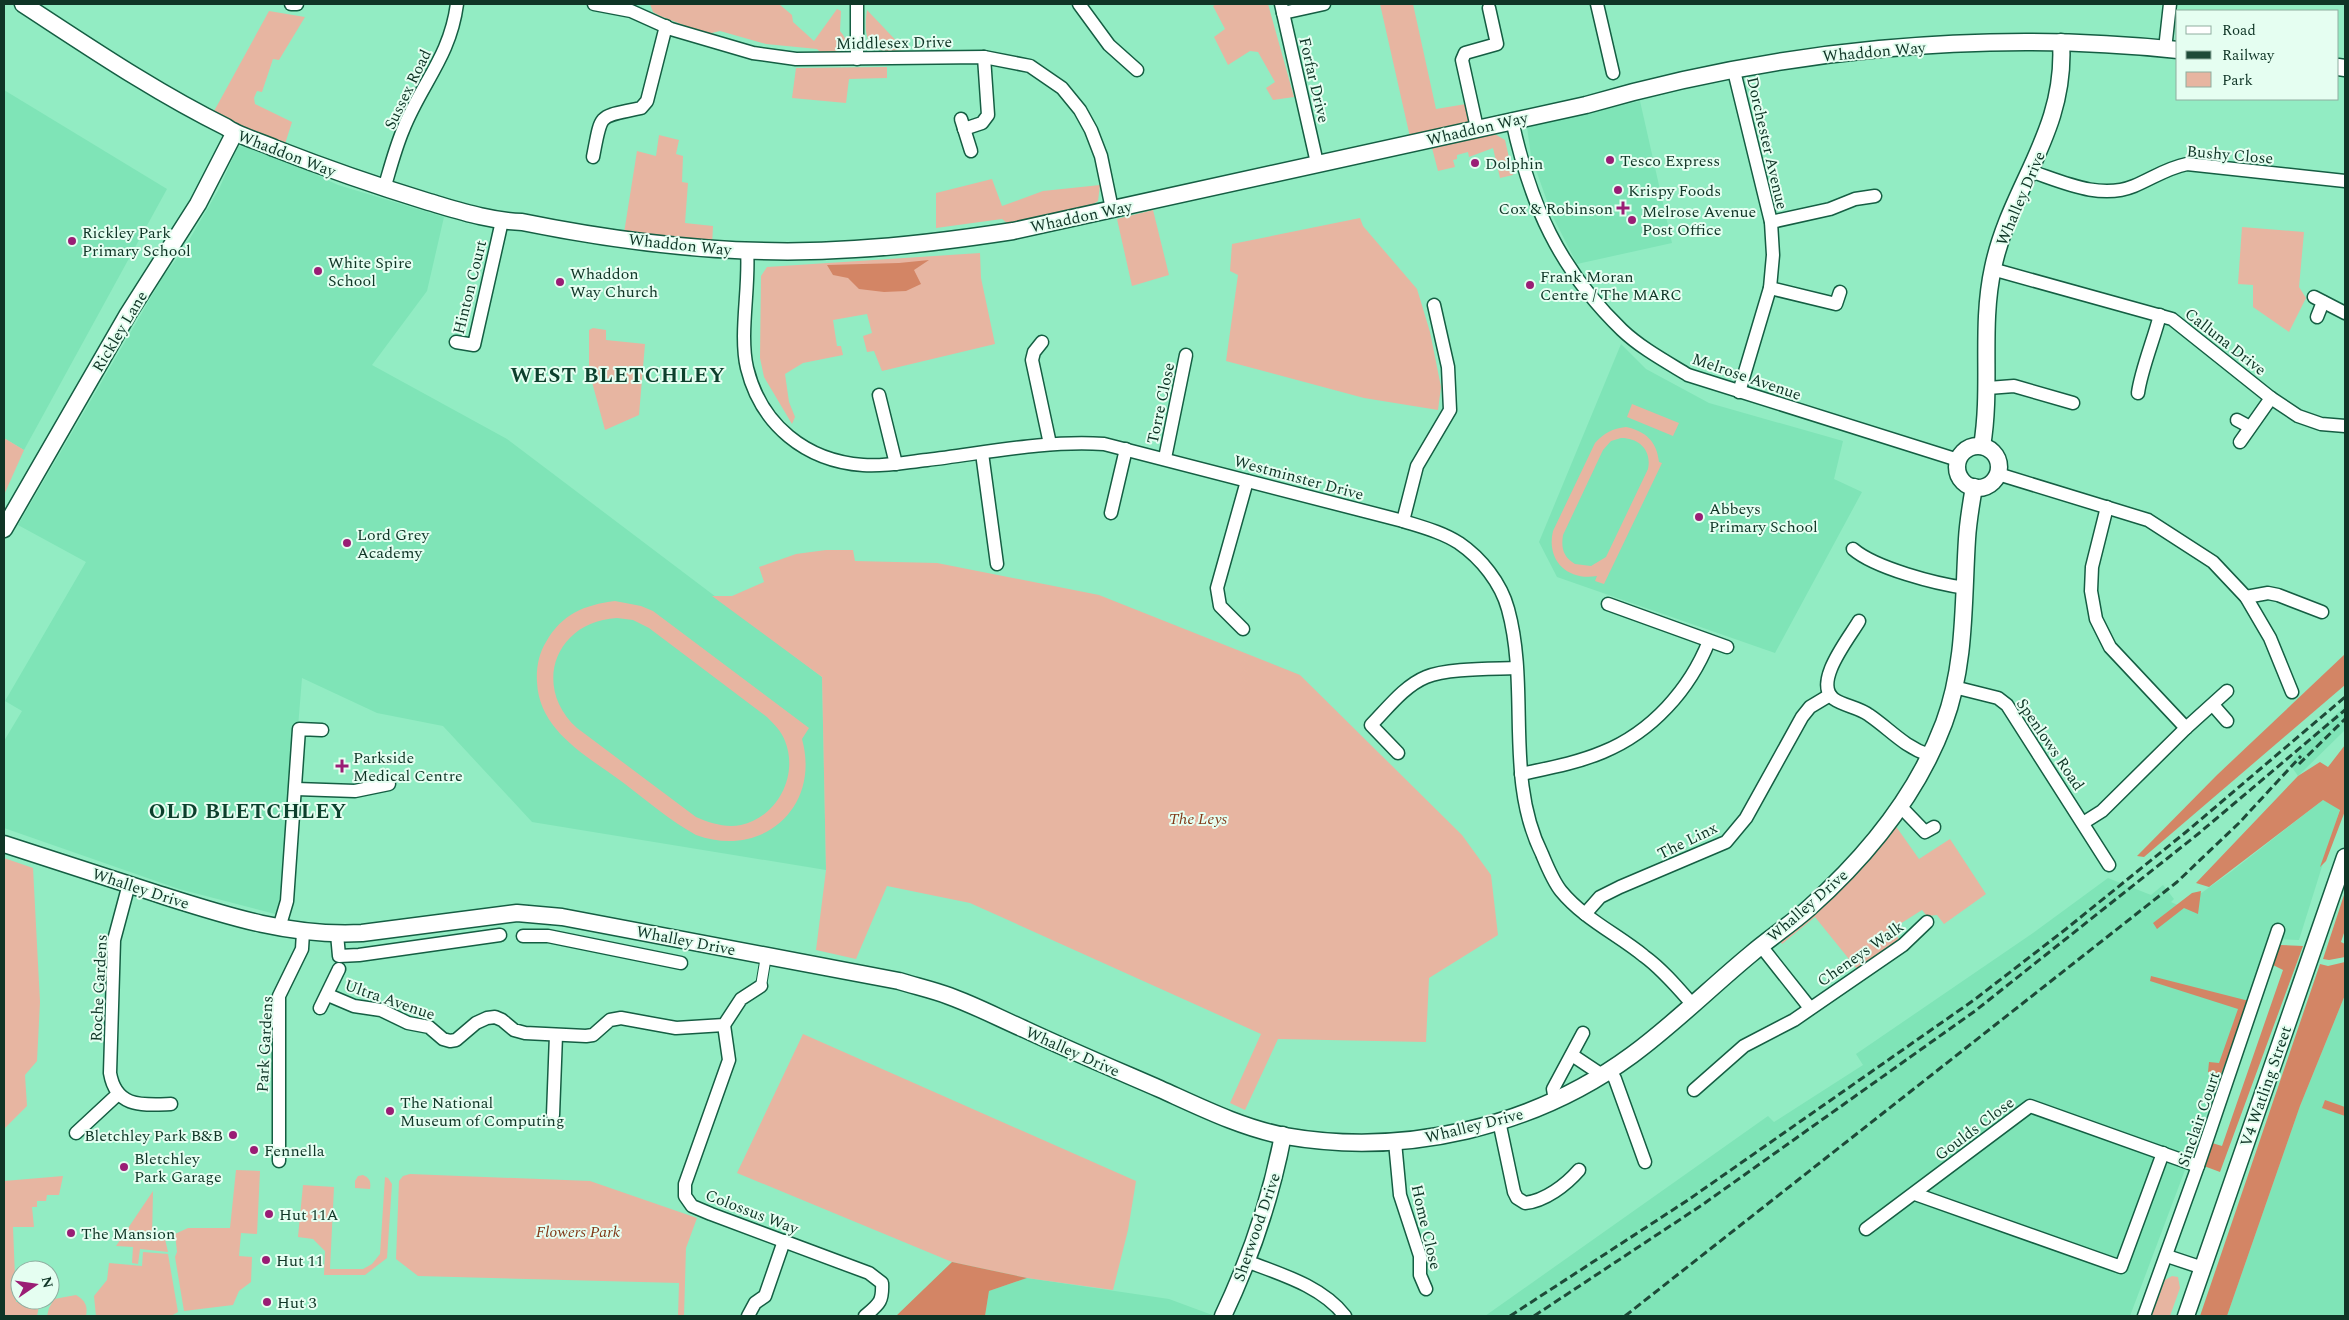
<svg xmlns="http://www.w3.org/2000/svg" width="2349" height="1320" viewBox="0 0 2349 1320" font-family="Spectral,serif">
  <rect width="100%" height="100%" fill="#92ecc3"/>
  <g fill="#7fe4b7">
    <polygon points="4,90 167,189 24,450 4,438"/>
    <polygon points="1640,101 1672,243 1577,264 1552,215 1531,156 1527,127"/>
    <polygon points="238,146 270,153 338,185 444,217 427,291 372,365 507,439 822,677 826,870 532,822 443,726 377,713 302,678 284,900 275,914 179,889 4,828 4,741 22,711 5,701 86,562 18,525 164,275 182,252 219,189"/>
    <polygon points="1621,344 1646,369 1709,403 1843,441 1834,479 1862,492 1775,653 1557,577 1539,542"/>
    <polygon points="2345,706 2345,730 2298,776 2289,763 2312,736"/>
    <polygon points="2323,800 2340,809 2299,940 2272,939 2130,1316 1485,1316 1768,1116 1774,1122 1863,1065 1856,1054 2033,933 2108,878 2151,895 2163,885 2174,899 2171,902 2182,907 2232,871"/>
    <polygon points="2345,995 2345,1316 2227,1316 2300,1106"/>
    <polygon points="1027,1278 1169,1299 1215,1316 985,1316 989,1291"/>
  </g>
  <g fill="#e7b5a1" fill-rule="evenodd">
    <path d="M 650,4 L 779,4 L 792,15 L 793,22 L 814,41 L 837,9 L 841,11 L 840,31 C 847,39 849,46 838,51 L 837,57 L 824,56 L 817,49 L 766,44 L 720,31 L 707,34 L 660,16 L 653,12 Z"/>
    <polygon points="1217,4 1268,4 1294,97 1273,100 1266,88 1275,82 1258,52 1250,51 1228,65 1214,37 1225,29 1213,6"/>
    <polygon points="1380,4 1413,4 1436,109 1466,104 1471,123 1410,137"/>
    <path d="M 867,10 L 905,50 C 898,50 887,52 880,50 C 863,45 865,23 867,10 Z"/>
    <polygon points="269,11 305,17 279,60 273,59 262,92 257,91 254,98 255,104 292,122 284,147 213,113"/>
    <polygon points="887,67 887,78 849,79 846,103 792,98 796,68"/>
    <polygon points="1493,133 1505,140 1513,175 1500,178 1493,148 1469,157 1468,152 1457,155 1457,159 1453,160 1455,167 1438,171 1432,148"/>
    <polygon points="659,135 679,140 676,154 683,156 682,182 688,183 685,223 713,226 712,246 624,233 637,151 656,156"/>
    <polygon points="992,179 1002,206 1043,191 1100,185 1098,201 1092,205 1007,223 1002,219 936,228 936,193"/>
    <polygon points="1153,210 1169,275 1132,286 1117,219"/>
    <polygon points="1360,218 1363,226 1417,289 1430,332 1441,387 1438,410 1364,398 1226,361 1238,275 1230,271 1232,244"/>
    <polygon points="2242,227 2304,232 2299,287 2306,298 2289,332 2253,307 2253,285 2238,284"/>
    <polygon points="980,253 981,278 995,344 882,371 874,351 867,352 863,336 872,333 867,314 833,320 837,346 841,346 843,355 803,363 785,374 789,402 795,417 792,424 764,377 760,358 761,276 767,267"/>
    <polygon points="593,328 606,330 606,340 645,344 639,415 605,430 589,371 589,330"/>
    <polygon points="1632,404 1679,423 1673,436 1627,417"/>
    <path d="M 1626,427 C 1645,431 1657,441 1659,462 L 1662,463 L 1604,584 L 1595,581 L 1597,576 C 1567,581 1546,560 1553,531 L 1595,443 C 1605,432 1612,429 1626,427 ZM 1621,438 C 1639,438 1652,450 1648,469 L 1606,557 L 1591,566 L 1575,564 C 1563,557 1561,548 1563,535 L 1603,450 L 1611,441 Z"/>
    <polygon points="4,438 24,450 4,495"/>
    <polygon points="826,550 853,550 855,561 937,563 1099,595 1300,675 1462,835 1491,875 1498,935 1429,978 1426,1042 1278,1039 1245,1110 1230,1103 1261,1034 970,903 887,886 856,959 816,950 826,870 822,677 712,596 732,596 764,582 759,567 796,554"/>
    <path d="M 615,601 L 641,606 L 653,611 L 809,728 L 802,739 C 821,808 762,859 696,835 C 671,821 648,802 625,784 C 589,757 539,732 537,682 C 536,668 539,653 546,642 C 562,614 584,605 615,601 ZM 617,618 L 633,620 L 649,628 L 767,717 C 774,724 782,732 785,741 C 799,776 777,817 741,825 C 725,828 710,823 696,817 L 577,728 C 531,686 556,621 617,618 Z"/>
    <polygon points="1895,825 1919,859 1950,839 1986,894 1944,924 1937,915 1927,916 1922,910 1892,929 1899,939 1857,969 1815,917 1782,944 1780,941 1828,902 1863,866"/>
    <polygon points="4,858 33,868 40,1002 37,1061 25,1075 27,1106 4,1129"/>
    <polygon points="803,1034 1136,1181 1128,1230 1113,1290 1027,1278 952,1262 737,1173"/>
    <polygon points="236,1170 260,1171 257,1234 241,1233 239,1256 252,1257 251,1282 239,1291 233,1305 184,1311 175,1257 177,1252 175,1234 188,1228 230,1228"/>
    <polygon points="410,1174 590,1181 697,1218 686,1248 684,1316 678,1316 679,1283 418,1276 396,1259 399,1181 403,1176"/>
    <path d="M 363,1175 C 370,1178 371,1182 370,1189 L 355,1188 L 355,1181 L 358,1176 Z"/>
    <polygon points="63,1176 59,1195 47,1195 46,1201 37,1201 37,1207 32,1207 34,1227 13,1227 16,1302 40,1301 37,1316 4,1316 4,1181"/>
    <polygon points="385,1177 388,1178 392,1184 387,1258 365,1275 324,1275 325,1251 313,1239 298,1237 303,1185 334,1187 330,1269 363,1269 372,1264 380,1254"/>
    <polygon points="153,1191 152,1239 165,1239 168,1252 140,1249 138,1264 132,1263 133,1247 116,1246"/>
    <polygon points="143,1252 168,1254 178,1312 171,1316 96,1316 94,1296 107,1280 109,1263 142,1266"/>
    <polygon points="2172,1276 2178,1277 2180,1288 2170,1316 2151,1316 2165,1280"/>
    <path d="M 76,1295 C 85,1300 88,1306 86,1316 L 47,1316 L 49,1308 L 54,1299 Z"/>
  </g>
  <g fill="#d38565">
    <polygon points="929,260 914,270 921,284 906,291 884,292 859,289 848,278 833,275 827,265 899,263"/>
    <polygon points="2345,654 2345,685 2144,857 2137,856 2217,775"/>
    <polygon points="2345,745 2345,811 2326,861 2320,867 2340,810 2323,800 2209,887 2196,883 2298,776 2320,762 2328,767"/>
    <polygon points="2201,891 2198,914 2184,908 2157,929 2153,923 2192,893"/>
    <polygon points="2345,892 2345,930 2341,942 2345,944 2345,957 2329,960 2323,959"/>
    <polygon points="2280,945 2303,946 2220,1172 2204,1166 2212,1143 2222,1146 2283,970 2273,965"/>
    <polygon points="2345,962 2345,995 2300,1106 2227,1316 2200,1316 2320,964 2328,966"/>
    <polygon points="2151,976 2249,1001 2221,1074 2208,1072 2209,1062 2219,1063 2238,1009 2150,981"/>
    <polygon points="2325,1100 2345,1107 2345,1116 2322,1108"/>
    <polygon points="952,1262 1027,1278 989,1291 985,1316 896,1316"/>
  </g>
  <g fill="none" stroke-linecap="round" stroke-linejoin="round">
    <g stroke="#155e43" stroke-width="12">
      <polyline id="pedestrian" points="761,986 766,956"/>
    </g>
    <g stroke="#155e43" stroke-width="15">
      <g id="minor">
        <polyline points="291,4 297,4"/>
        <polyline points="594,4 631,11 671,29 753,53 796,59 984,57 1030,66 1062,88 1080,110 1091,130 1101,156 1112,209"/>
        <polyline points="857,4 857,59"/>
        <polyline points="1079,4 1109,45 1137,70"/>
        <polyline points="1281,4 1317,163"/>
        <polyline points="1597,4 1613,73"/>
        <polyline points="1283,13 1324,4"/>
        <polyline points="2165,49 2170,4"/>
        <polyline points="1734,71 1771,222 1773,255 1770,288 1739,392"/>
        <polyline points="961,119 971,151"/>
        <path d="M 1512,120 C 1530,204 1559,269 1622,330 C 1641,348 1665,361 1688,375 L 1958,460"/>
        <polyline points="1477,128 1462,60 1465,53 1497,44 1489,8"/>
        <polyline points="964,129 982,123 988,115 984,57"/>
        <path d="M 593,157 C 602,111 597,118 641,108 L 647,101 L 666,26"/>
        <path d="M 2030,171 C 2063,182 2100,200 2134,186 C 2153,178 2167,168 2187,164 L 2345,181"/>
        <path d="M 384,189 C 390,169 395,149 403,130 C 421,84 450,57 457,4"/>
        <polyline points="1771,222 1830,209 1855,199 1875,196"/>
        <path d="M 747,250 C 750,286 739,334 747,368 C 761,425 806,461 863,465 C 884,467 907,462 927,460 C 985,453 1046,440 1104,444 L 1403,521 C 1422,527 1442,532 1459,543 C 1481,558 1501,583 1508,609 C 1530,689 1504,778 1542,854 C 1547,866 1553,881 1561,891 C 1584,919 1617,934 1644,956 C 1662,969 1678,988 1692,1004"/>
        <polyline points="1992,269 2172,319 2271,398 2298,416 2321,424 2345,426"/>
        <polyline points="1770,288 1836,304 1840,292"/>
        <polyline points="2314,297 2345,313"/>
        <polyline points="2317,317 2323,302"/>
        <polyline points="456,342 474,345 502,221"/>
        <polyline points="1042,342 1034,352 1032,360 1050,444"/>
        <polyline points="1988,388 2014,386 2073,403"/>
        <path d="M 2138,393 C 2141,370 2154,339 2160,315"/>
        <polyline points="879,395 896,464"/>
        <polyline points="2237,420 2250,427"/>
        <polyline points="2240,442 2271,398"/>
        <polyline points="982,453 997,564"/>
        <polyline points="1165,458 1186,355"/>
        <polyline points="1998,474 2148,520 2213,562 2246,597 2270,638 2292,692"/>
        <polyline points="2107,507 2092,567 2091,591 2096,619 2110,647 2186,728"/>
        <polyline points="1111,513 1126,449"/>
        <polyline points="1403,521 1417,466 1450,410 1448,367 1434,305"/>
        <path d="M 1853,549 C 1875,568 1936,584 1966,588"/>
        <polyline points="2246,597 2268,593 2278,595 2322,612"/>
        <polyline points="1608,604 1727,647"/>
        <path d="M 1859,621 C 1850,637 1812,683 1834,699 C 1844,706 1858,707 1869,715 C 1891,730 1903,746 1929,755"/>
        <polyline points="1243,629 1220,606 1217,588 1247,481"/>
        <polyline points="1954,687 1998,698 2007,705 2109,865"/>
        <polyline points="2213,705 2227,721"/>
        <path d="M 1398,753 L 1371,725 C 1387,709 1404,686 1426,677 C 1447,668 1492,669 1516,668"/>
        <path d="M 1521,774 C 1549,768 1577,763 1603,752 C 1652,732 1690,689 1709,641"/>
        <polyline points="296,789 355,791 389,784"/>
        <polyline points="1900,806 1925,832 1934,827"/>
        <polyline points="2083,823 2102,811 2186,728 2227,691"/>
        <path d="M 129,884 L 114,940 L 110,1073 C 116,1108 142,1105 171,1104"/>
        <polyline points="1585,914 1600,897 1620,887 1726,842 1746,818 1802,717 1810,707 1830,695"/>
        <polyline points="279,928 287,901 299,729 322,730"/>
        <polyline points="337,934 339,956 359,955 500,935"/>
        <polyline points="523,936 548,936 681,963"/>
        <polyline points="1761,946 1810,1008"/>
        <polyline points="328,995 354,1006 381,1010 408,1023 429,1027 443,1039 450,1041 456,1040 476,1023 487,1018 495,1017 502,1020 514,1030 525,1033 586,1036 593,1035 610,1020 621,1018 676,1028 724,1025 741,999 761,986"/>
        <polyline points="320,1008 339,969"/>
        <path d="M 724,1025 L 729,1060 L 685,1184 L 685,1196 L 692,1206 L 711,1214 L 869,1273 L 882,1283 C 883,1302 879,1304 865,1316"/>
        <polyline points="1572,1055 1602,1075"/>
        <polyline points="1610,1070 1615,1079 1645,1162"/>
        <polyline points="1694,1090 1744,1046 1794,1020 1903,945 1927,922"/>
        <polyline points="1555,1100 1553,1089 1583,1033"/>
        <polyline points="553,1115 556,1035"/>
        <path d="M 1499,1121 L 1514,1192 L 1517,1198 L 1525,1203 C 1545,1201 1566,1185 1579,1170"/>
        <polyline points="76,1133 118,1094"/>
        <polyline points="1395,1142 1400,1195 1420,1256 1420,1275 1426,1289"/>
        <polyline points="279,1161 279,996 302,949 303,932"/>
        <polyline points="1915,1194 2121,1267 2163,1153"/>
        <polyline points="1866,1229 2030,1106 2198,1166"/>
        <polyline points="2167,1256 2203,1268"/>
        <path d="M 1246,1261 C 1280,1274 1322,1286 1345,1316"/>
        <polyline points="748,1316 755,1303 765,1296 784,1241"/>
        <polyline points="2144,1316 2198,1166 2278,930"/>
      </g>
    </g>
    <g stroke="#155e43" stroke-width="19">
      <g id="tertiary">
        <path d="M 23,4 C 89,47 155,92 226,127 C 236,135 261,142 274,148 C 325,168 377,186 429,202 C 460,211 490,221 522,222 C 630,244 745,257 855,249 C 908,246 961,239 1013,231 L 1586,105 C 1774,50 1983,29 2178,50"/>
        <polyline points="2338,67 2345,68"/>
        <path d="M 1982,446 C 1992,387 1980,327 1993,268 C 2010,186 2067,132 2061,42"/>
        <circle cx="1978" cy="467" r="21"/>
        <polyline points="4,529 128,314 198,204 234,134"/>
        <path d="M 4,844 C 54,860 105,877 155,893 C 224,915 289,937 362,933 L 517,913 L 562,917 L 899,981 C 915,986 933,990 949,996 C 974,1005 999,1018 1024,1029 C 1069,1050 1114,1069 1160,1089 C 1200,1107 1242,1128 1285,1136 C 1405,1157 1534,1127 1632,1055 C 1673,1025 1711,987 1751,954 C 1770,938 1791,924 1809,908 C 1866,857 1917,795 1944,723 C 1966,664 1963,601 1967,539 C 1968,522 1971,504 1974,487"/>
        <path d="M 1223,1316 C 1250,1259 1271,1198 1283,1135"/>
        <polyline points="2186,1316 2345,857"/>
      </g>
    </g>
    <use href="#pedestrian" stroke="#fff" stroke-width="10"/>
    <use href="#minor" stroke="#fff" stroke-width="12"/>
    <use href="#tertiary" stroke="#fff" stroke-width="16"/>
    <g stroke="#1e4a38" stroke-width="3" stroke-dasharray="8 4" stroke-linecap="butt">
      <polyline points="2299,764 2345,719"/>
      <polyline points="1510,1316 1688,1200 1974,1000 2066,929 2186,832 2345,697"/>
      <polyline points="1534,1316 1702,1205 1975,1011 2198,834 2345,710"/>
      <polyline points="1625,1316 2177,882 2239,823 2301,756"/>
    </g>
  </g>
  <g fill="#9a1d75" stroke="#e5fef1" stroke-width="2">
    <circle cx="1610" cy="160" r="5"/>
    <circle cx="1475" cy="163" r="5"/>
    <circle cx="1618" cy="190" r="5"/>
    <path d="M1620.5 200.5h5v5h5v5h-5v5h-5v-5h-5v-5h5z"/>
    <circle cx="1632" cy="220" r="5"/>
    <circle cx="72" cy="241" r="5"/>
    <circle cx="318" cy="271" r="5"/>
    <circle cx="560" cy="282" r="5"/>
    <circle cx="1530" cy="285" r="5"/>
    <circle cx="1699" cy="517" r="5"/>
    <circle cx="347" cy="543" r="5"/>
    <path d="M339.5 758.5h5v5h5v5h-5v5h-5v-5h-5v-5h5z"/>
    <circle cx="390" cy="1111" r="5"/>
    <circle cx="233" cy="1135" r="5"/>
    <circle cx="254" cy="1150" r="5"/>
    <circle cx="124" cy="1167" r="5"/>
    <circle cx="269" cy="1214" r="5"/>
    <circle cx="71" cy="1233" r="5"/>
    <circle cx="266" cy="1260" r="5"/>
    <circle cx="267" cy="1302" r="5"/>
  </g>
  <g text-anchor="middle" stroke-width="4" stroke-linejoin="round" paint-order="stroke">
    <g font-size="16" fill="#0f3526" stroke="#e5fef1">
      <text transform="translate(894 42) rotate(-1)" y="6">Middlesex Drive</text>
      <text transform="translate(1874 51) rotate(-5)" y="6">Whaddon Way</text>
      <text transform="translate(1315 80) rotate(77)" y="6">Forfar Drive</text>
      <text transform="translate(407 89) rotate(-64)" y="6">Sussex Road</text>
      <text transform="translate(1477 128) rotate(-13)" y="6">Whaddon Way</text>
      <text transform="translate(1768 143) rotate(77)" y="6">Dorchester Avenue</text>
      <text transform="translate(287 153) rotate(21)" y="6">Whaddon Way</text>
      <text transform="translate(2230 154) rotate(5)" y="6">Bushy Close</text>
      <text transform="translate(2020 198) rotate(-67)" y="6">Whalley Drive</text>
      <text transform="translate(1081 216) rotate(-12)" y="6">Whaddon Way</text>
      <text transform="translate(680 244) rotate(6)" y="6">Whaddon Way</text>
      <text transform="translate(469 287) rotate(-76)" y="6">Hinton Court</text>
      <text transform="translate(119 331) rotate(-59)" y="6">Rickley Lane</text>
      <text transform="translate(2226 341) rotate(38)" y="6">Calluna Drive</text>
      <text transform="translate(1747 376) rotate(19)" y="6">Melrose Avenue</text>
      <text transform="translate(1160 403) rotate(-78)" y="6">Torre Close</text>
      <text transform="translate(1299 477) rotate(15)" y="6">Westminster Drive</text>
      <text transform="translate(2051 744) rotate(56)" y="6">Spenlows Road</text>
      <text transform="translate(1687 840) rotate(-26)" y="6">The Linx</text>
      <text transform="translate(141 888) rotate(18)" y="6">Whalley Drive</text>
      <text transform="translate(1807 905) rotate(-41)" y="6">Whalley Drive</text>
      <text transform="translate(686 940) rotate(11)" y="6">Whalley Drive</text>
      <text transform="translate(1860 953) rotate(-35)" y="6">Cheneys Walk</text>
      <text transform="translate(98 988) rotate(-87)" y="6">Roche Gardens</text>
      <text transform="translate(390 999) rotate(19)" y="6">Ultra Avenue</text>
      <text transform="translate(264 1044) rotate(-87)" y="6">Park Gardens</text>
      <text transform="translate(1073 1051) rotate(24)" y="6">Whalley Drive</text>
      <text transform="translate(2265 1086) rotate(-71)" y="6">V4 Watling Street</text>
      <text transform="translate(2198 1119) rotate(-71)" y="6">Sinclair Court</text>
      <text transform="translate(1474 1125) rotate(-14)" y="6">Whalley Drive</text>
      <text transform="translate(1974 1128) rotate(-37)" y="6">Goulds Close</text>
      <text transform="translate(752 1211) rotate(21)" y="6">Colossus Way</text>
      <text transform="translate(1256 1227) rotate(-71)" y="6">Sherwood Drive</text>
      <text transform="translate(1427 1227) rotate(77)" y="6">Home Close</text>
    </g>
    <g font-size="16" fill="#0f3526" stroke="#e5fef1" text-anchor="start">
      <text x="1620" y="166">Tesco Express</text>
      <text x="1485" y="169">Dolphin</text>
      <text x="1628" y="196">Krispy Foods</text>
      <text x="1613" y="214" text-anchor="end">Cox &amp; Robinson</text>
      <text x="1642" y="217">Melrose Avenue<tspan x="1642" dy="18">Post Office</tspan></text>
      <text x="82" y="238">Rickley Park<tspan x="82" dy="18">Primary School</tspan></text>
      <text x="328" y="268">White Spire<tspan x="328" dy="18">School</tspan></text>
      <text x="570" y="279">Whaddon<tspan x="570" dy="18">Way Church</tspan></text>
      <text x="1540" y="282">Frank Moran<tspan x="1540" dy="18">Centre / The MARC</tspan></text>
      <text x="1709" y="514">Abbeys<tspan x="1709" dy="18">Primary School</tspan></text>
      <text x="357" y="540">Lord Grey<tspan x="357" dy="18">Academy</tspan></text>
      <text x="353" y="763">Parkside<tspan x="353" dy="18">Medical Centre</tspan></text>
      <text x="400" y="1108">The National<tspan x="400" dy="18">Museum of Computing</tspan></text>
      <text x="223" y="1141" text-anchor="end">Bletchley Park B&amp;B</text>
      <text x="264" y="1156">Fennella</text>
      <text x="134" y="1164">Bletchley<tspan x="134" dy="18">Park Garage</tspan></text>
      <text x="279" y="1220">Hut 11A</text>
      <text x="81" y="1239">The Mansion</text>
      <text x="276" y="1266">Hut 11</text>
      <text x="277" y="1308">Hut 3</text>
    </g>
    <g font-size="16" font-style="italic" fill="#803917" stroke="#e5fef1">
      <text x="1198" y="824">The Leys</text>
      <text x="578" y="1237">Flowers Park</text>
    </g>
    <g font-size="21" font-weight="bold" letter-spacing="1" fill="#0c3f2c" stroke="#e5fef1">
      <text x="618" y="382">WEST BLETCHLEY</text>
      <text x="248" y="818">OLD BLETCHLEY</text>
    </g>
  </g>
  <rect width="2349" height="1320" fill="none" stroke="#0f3526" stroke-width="10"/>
  <rect x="2176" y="10" width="162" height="90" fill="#e5fef1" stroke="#8faea0"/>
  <rect x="2186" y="26" width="25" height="8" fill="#ffffff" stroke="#8faea0"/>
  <text x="2222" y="35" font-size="15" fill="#0f3526">Road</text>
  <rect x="2186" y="51" width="25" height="8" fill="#1e4a38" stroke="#8faea0"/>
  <text x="2222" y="60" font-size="15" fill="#0f3526">Railway</text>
  <rect x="2186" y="72" width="25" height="15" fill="#e7b5a1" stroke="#8faea0"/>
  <text x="2222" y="85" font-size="15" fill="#0f3526">Park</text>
  <g transform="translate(35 1285) rotate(77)"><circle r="24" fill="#e5fef1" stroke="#8faea0"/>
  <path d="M0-4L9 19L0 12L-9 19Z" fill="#9a1d75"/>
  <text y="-8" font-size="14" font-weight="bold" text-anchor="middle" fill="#0f3526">N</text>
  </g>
</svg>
